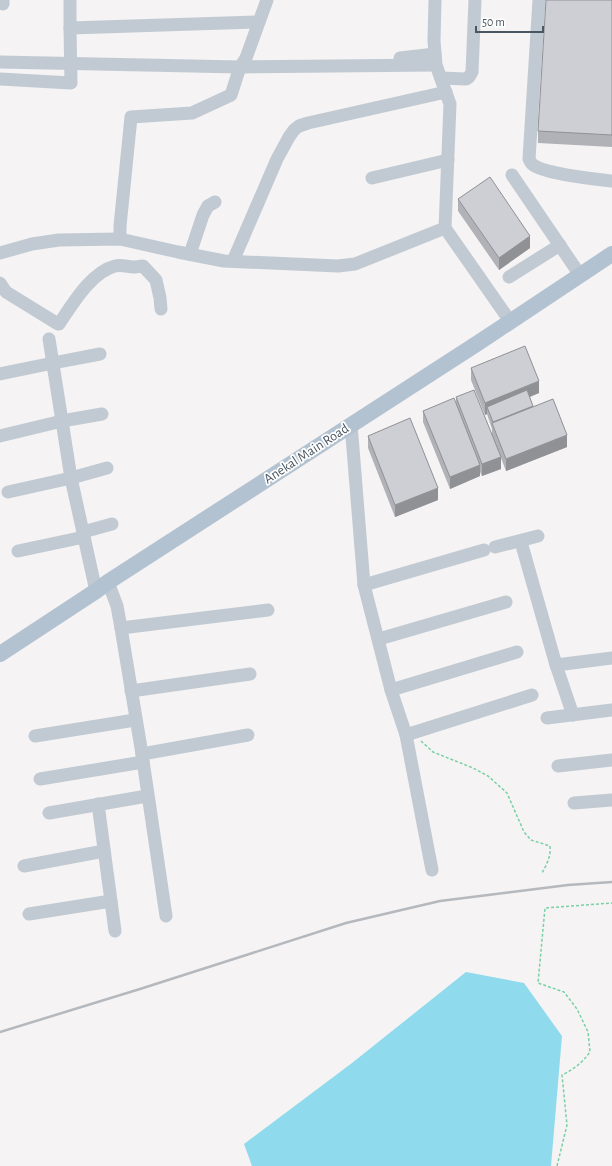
<svg xmlns="http://www.w3.org/2000/svg" width="612" height="1166" viewBox="0 0 612 1166" font-family="'Alegreya Sans',sans-serif">
  <rect width="100%" height="100%" fill="#f5f3f3"/>
  <polygon fill="#90daee" points="466,972 524,983 562,1036 551,1166 252,1166 244,1144 352,1063"/>
  <g fill="none" stroke-linecap="round" stroke-linejoin="round">
    <g stroke="#7ad0a6" stroke-width="1.5" stroke-dasharray="3 2" stroke-linecap="butt">
      <path d="M 421,741 L 433,752 L 473,768 L 488,776 L 507,793 L 524,832 L 531,840 L 550,846 C 551,856 547,864 542,873"/>
      <path d="M 557,1166 L 567,1125 L 562,1075 C 574,1069 582,1063 590,1052 L 588,1032 L 577,1009 L 564,992 L 538,983 L 545,908 L 612,903"/>
    </g>
    <g stroke="#c1cad2" stroke-width="13">
      <polyline points="3,0 3,4"/>
      <polyline points="70,0 70,28 259,22"/>
      <polyline points="435,0 434,41 436,65 450,104 445,228 510,321"/>
      <path d="M 539,0 L 529,159 C 530,161 531,163 532,164 C 543,174 596,179 612,181"/>
      <polyline points="400,58 435,54"/>
      <polyline points="0,62 240,67 436,65"/>
      <polyline points="441,78 466,79 469,77 472,72 475,0"/>
      <polyline points="0,79 71,83 70,28"/>
      <polyline points="512,175 580,275"/>
      <polyline points="372,178 448,160"/>
      <polyline points="120,239 120,226 131,117 192,113 231,95 240,67 246,58 267,0"/>
      <polyline points="0,253 32,244 59,240 120,239 178,252 224,261 338,266 355,264 445,228"/>
      <polyline points="190,254 203,215 208,206 215,202"/>
      <polyline points="233,261 277,159 289,137 294,130 299,126 308,123 446,92"/>
      <polyline points="509,277 560,245"/>
      <path d="M 0,283 L 6,292 L 58,324 L 59,324 C 72,305 91,272 115,266 C 122,264 127,267 134,267 C 136,267 140,266 143,266 L 156,280 L 160,298 L 161,309"/>
      <polyline points="49,339 71,478 96,591"/>
      <polyline points="0,374 53,363 100,354"/>
      <polyline points="351,424 364,585 391,690 406,735 432,870"/>
      <polyline points="0,436 62,421 102,414"/>
      <polyline points="8,492 71,478 107,468"/>
      <polyline points="83,532 112,524"/>
      <polyline points="521,542 556,665 612,658"/>
      <polyline points="495,547 538,536"/>
      <polyline points="18,551 84,537"/>
      <polyline points="108,582 117,606 121,628 142,754 166,916"/>
      <polyline points="364,585 484,550"/>
      <polyline points="121,628 268,610"/>
      <polyline points="379,639 506,602"/>
      <polyline points="556,665 573,715"/>
      <polyline points="391,690 517,652"/>
      <polyline points="131,691 250,674"/>
      <polyline points="547,718 612,710"/>
      <polyline points="406,735 532,695"/>
      <polyline points="35,736 135,720"/>
      <polyline points="142,754 248,735"/>
      <polyline points="558,766 612,760"/>
      <polyline points="40,779 143,762"/>
      <polyline points="574,803 612,800"/>
      <polyline points="98,804 115,931"/>
      <polyline points="49,813 147,796"/>
      <polyline points="24,866 104,851"/>
      <polyline points="29,914 111,901"/>
    </g>
    <polyline stroke="#b3c2d1" stroke-width="16" points="0,654 96,591 108,582 478,343 612,254"/>
    <polyline stroke="#b5b8bd" stroke-width="2.5" points="0,1032 140,989 346,923 440,901 568,885 612,882"/>
  </g>
  <g fill="#b0b2b7">
    <polygon points="612,0 612,147 538,143 538,131"/>
    <polygon points="458,199 530,248 499,270 458,211"/>
    <polygon points="471,368 539,393 530,397 533,407 567,447 506,471 501,458 501,469 482,476 480,472 480,476 450,489 423,422 423,411 456,402 456,397 492,434 492,429 487,414 485,415 471,380"/>
    <polygon points="368,436 438,500 395,517 368,448"/>
  </g>
  <g fill="#909195">
    <polygon points="530,236 530,248 499,270 499,258"/>
    <polygon points="539,381 539,393 489,413 487,407 487,414 485,415 485,403"/>
    <polygon points="533,406 533,415 493,425 493,422"/>
    <polygon points="567,435 567,447 506,471 506,459"/>
    <polygon points="501,457 501,469 482,476 482,464"/>
    <polygon points="480,465 480,476 450,489 450,477"/>
    <polygon points="438,488 438,500 395,517 395,505"/>
  </g>
  <g fill="#cdcfd5" stroke="#909195">
    <polygon points="546,0 612,0 612,135 538,131"/>
    <polygon points="490,177 530,236 499,258 458,199"/>
    <polygon points="525,346 539,381 485,403 471,368"/>
    <polygon points="474,390 501,457 482,464 456,397"/>
    <polygon points="527,390 533,406 493,422 487,407"/>
    <polygon points="454,398 480,465 450,477 423,411"/>
    <polygon points="553,399 567,435 506,459 492,423"/>
    <polygon points="410,418 438,488 395,505 368,436"/>
  </g>
  <g text-anchor="middle" stroke-width="3.5" stroke-linejoin="round" paint-order="stroke">
    <g font-size="14" fill="#4a5661" stroke="#fff">
      <text transform="translate(306 453) rotate(-33)" y="5">Anekal Main Road</text>
    </g>
  </g>
  <path d="M476 26v6h67v-6" fill="none" stroke="#4a5661" stroke-width="2"/>
  <text x="482" y="26" font-size="12" fill="#4a5661" stroke="#ffffff" stroke-width="3" paint-order="stroke">50 m</text>
</svg>
